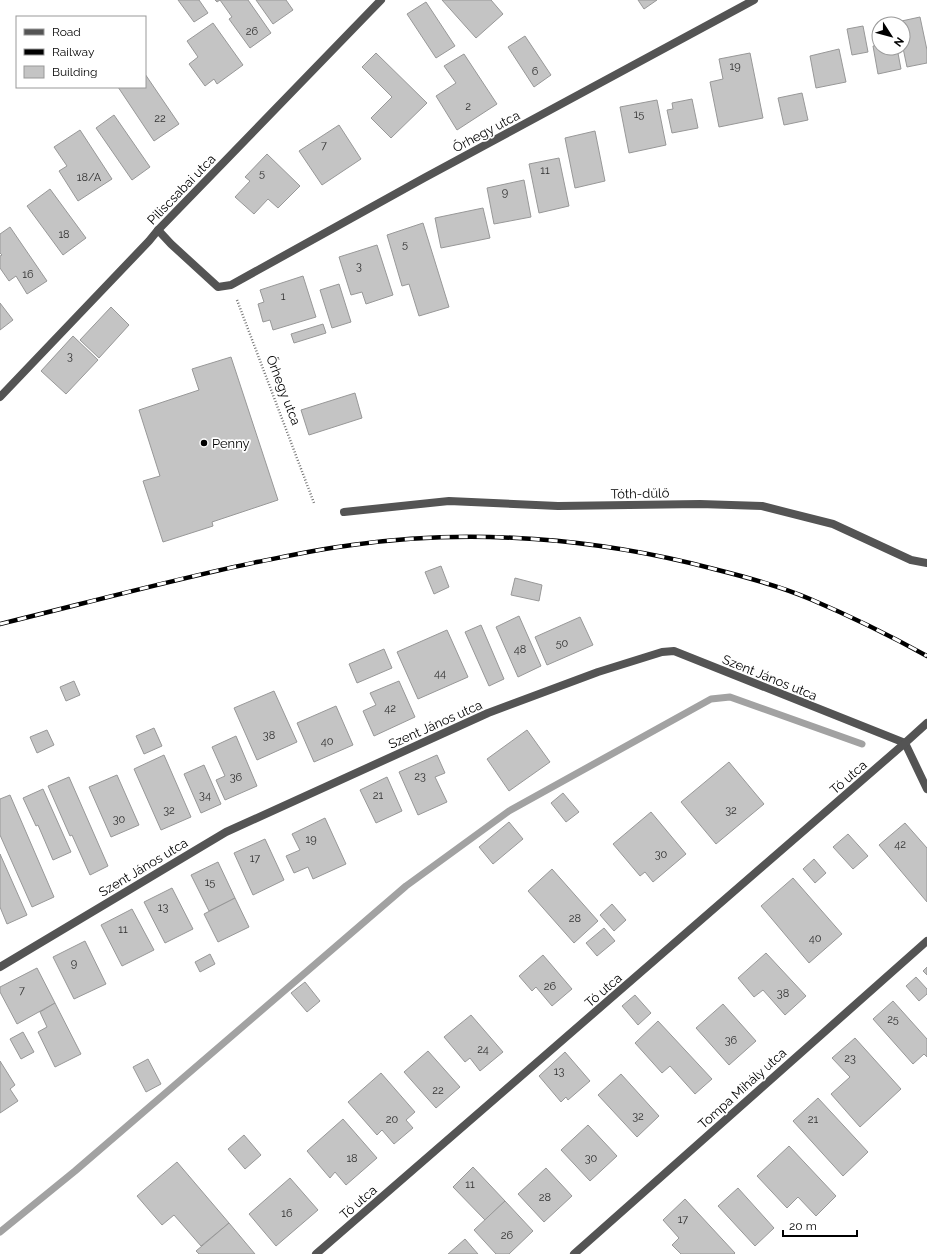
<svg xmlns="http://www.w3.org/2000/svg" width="927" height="1254" viewBox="0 0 927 1254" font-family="Raleway,sans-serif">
  <rect width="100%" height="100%" fill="#fff"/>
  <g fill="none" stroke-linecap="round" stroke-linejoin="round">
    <polyline stroke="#a2a2a2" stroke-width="7" points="0,1232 75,1171 406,886 509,811 711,699 730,697 862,744"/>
  </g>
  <g fill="#c4c4c4" stroke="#989898">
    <polygon points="178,0 199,0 208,13 194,22"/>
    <polygon points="215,0 248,0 271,33 250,48 229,19 232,17 220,0 217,2"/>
    <polygon points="256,0 286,0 293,10 273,24"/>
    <polygon points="442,0 491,0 503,14 476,38"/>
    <polygon points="638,0 657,0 644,9"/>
    <polygon points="426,2 455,46 436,58 407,14"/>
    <polygon points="920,17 927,50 927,63 907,67 903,48 903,24 898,24 897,22"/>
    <polygon points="213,23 243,65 217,84 214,79 205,86 189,64 198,57 187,41"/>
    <polygon points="863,26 868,52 852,55 847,29"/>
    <polygon points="525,36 551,75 534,87 508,47"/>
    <polygon points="879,45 879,48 897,48 901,69 878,74 873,46"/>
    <polygon points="839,49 846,82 816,88 810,56"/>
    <polygon points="376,53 427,103 391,138 371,118 392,97 362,67"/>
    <polygon points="750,53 763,118 719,127 710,82 723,79 719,59"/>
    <polygon points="464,54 497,104 457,130 436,96 456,83 444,66"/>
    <polygon points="145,74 179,124 154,141 118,87 145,87"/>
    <polygon points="802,93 808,120 784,125 778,98"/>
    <polygon points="692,99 698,128 672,133 667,110 673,109 672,103"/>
    <polygon points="657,100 666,145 629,153 620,107"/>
    <polygon points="114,115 150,167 132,180 96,128"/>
    <polygon points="339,125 361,159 322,185 299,151"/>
    <polygon points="80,130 112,179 78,201 59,171 67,166 54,147"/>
    <polygon points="595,131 605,181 575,188 565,138"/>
    <polygon points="267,154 300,186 278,208 268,199 254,214 235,197 250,181 245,177"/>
    <polygon points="559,158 569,206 539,213 529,164"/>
    <polygon points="524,180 531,217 494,224 487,188"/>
    <polygon points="50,189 86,238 63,255 27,206"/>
    <polygon points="483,208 490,238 441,248 435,218"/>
    <polygon points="423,223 449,307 419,316 409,284 402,286 387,235"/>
    <polygon points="10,227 47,281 27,294 16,276 9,281 0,268 0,256 2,255 0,253 0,234"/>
    <polygon points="377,245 393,295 366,304 362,292 351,295 339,257"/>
    <polygon points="303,276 316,317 273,330 270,320 263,322 258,304 264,302 260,290"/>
    <polygon points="339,284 351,322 332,328 320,290"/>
    <polygon points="0,303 13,320 0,330"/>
    <polygon points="111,307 129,325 99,358 80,340"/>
    <polygon points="323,324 326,333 294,343 291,334"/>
    <polygon points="73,336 98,360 66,394 41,371"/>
    <polygon points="231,357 278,500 212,522 213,526 163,542 143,481 160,476 139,410 199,390 192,369"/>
    <polygon points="355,393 362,418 309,435 301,410"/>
    <polygon points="441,566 449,587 434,594 425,572"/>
    <polygon points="515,578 542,585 539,601 511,595"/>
    <polygon points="519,616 541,666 518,677 496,627"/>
    <polygon points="580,617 593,645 547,665 535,637"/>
    <polygon points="481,625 504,679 489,686 465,632"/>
    <polygon points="447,630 468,677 418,699 397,652"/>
    <polygon points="384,649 392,668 357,683 349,664"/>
    <polygon points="74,681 80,695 66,701 60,687"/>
    <polygon points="399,681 415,717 374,736 363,711 376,705 370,693"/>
    <polygon points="274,691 297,742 257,760 234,708"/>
    <polygon points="336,706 353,745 314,762 297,723"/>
    <polygon points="154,728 162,746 144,754 136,736"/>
    <polygon points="47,730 54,745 37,753 30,737"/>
    <polygon points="527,730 550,762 509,791 487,759"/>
    <polygon points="236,736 257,786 225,800 216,780 225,776 212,747"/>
    <polygon points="164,755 191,817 161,830 134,769"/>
    <polygon points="437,755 445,773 435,777 447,802 418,815 399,772"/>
    <polygon points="729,762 764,804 716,844 681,802"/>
    <polygon points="204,765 221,804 201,813 184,774"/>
    <polygon points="117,775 139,825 111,837 89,787"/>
    <polygon points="69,777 108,866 90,875 72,835 70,836 48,786"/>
    <polygon points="387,777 402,811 376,823 360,790"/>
    <polygon points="43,789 71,852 53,860 38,825 36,826 23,798"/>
    <polygon points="563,793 579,812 566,822 551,803"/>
    <polygon points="10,795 54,897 32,907 0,835 0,799"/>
    <polygon points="651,812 686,854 653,882 645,872 640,876 613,844"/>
    <polygon points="325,818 346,864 313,879 308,867 294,873 286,856 300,850 292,834"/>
    <polygon points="509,822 523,839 493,864 479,847"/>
    <polygon points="905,823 927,848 927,902 879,845"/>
    <polygon points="848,834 868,856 853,869 833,847"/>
    <polygon points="265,839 284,880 253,895 234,853"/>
    <polygon points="0,854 27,915 7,924 0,907"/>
    <polygon points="814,859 826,873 815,883 803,869"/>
    <polygon points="218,862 235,898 209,911 191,875"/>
    <polygon points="552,869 598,921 574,943 528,891"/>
    <polygon points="793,878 842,934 809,963 761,906"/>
    <polygon points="172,888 193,929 165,943 144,902"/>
    <polygon points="235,898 249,927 218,942 204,914"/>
    <polygon points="612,904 626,920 614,931 600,915"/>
    <polygon points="132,909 154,950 122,966 101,925"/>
    <polygon points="604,928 615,941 597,956 586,943"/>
    <polygon points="85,941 106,984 74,999 53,957"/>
    <polygon points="766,953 806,996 785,1015 763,990 754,997 738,978"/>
    <polygon points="210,954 215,964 200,972 195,962"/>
    <polygon points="543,955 572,989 552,1006 536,987 532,991 519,976"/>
    <polygon points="927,967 927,975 923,971"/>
    <polygon points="37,968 55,1003 17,1024 0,992 0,987"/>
    <polygon points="916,977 927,989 927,994 919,1001 906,986"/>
    <polygon points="305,982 320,1001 307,1012 291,993"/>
    <polygon points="635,995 651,1013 638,1025 622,1006"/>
    <polygon points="893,1001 927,1039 927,1057 924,1054 913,1064 873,1019"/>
    <polygon points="55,1003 81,1054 55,1067 38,1032 47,1027 40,1012"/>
    <polygon points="723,1004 756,1041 729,1065 696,1028"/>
    <polygon points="471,1015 503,1052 480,1071 470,1058 465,1062 444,1037"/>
    <polygon points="658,1021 712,1079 695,1094 670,1066 662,1073 635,1043"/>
    <polygon points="23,1032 34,1052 21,1059 10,1039"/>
    <polygon points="855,1038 901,1089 860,1127 831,1094 850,1077 832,1058"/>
    <polygon points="428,1051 460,1087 436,1108 404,1072"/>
    <polygon points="565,1052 590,1081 568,1100 566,1097 561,1102 539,1076"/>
    <polygon points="148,1059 161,1084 146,1092 133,1067"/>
    <polygon points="0,1061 15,1085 10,1089 18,1101 0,1113"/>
    <polygon points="381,1073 415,1112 406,1120 413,1128 394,1144 382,1130 377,1135 348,1102"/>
    <polygon points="621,1074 659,1116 637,1137 598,1095"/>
    <polygon points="818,1098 868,1152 843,1176 793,1121"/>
    <polygon points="343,1119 377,1158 346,1185 335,1172 330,1178 307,1151"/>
    <polygon points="588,1125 617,1156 590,1181 561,1150"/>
    <polygon points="244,1135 261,1155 245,1169 228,1149"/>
    <polygon points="789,1146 836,1196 816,1216 798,1197 787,1208 757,1176"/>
    <polygon points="177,1162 229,1223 201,1246 174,1215 162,1225 137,1196"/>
    <polygon points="473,1167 505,1201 485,1220 453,1187"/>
    <polygon points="546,1168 572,1196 544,1222 518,1194"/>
    <polygon points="290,1178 318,1210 276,1246 249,1214"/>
    <polygon points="738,1188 774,1228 755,1246 718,1206"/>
    <polygon points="685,1199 735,1253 734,1254 681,1254 672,1245 679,1238 663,1220"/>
    <polygon points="505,1201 533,1231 509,1254 496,1254 474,1230"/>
    <polygon points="229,1223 255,1254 199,1254 196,1251"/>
    <polygon points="465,1239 478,1254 448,1254"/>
  </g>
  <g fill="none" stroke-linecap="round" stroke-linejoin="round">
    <polyline stroke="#767676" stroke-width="2.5" stroke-dasharray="1 2" stroke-linecap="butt" points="237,300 314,503"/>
    <g stroke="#545454" stroke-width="8">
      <polyline points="158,230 171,244 218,287 231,285 424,178 754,0"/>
      <polyline points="0,397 149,241 158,230 381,0"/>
      <polyline points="344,512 449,501 558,506 700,504 762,506 833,524 911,560 927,563"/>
      <polyline points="905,743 927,789"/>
      <polyline points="0,967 226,832 488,713 598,672 662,652 674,651 905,743"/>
      <polyline points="316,1254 905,743 927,723"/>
      <polyline points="574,1254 927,941"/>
    </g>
    <g stroke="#000" stroke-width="4.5">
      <path id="rail" d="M 0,624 C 86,603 171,580 257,562 C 288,556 320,549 352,545 C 472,528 597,538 714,569 C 746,577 780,586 810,599 C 850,616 889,635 927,656"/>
    </g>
    <use href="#rail" stroke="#fff" stroke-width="3" stroke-dasharray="9" stroke-linecap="butt"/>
  </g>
  <circle fill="#000" stroke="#fff" stroke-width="1.5" cx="204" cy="443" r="4"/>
  <g text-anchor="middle" stroke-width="3.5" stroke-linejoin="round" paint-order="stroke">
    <g font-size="11" fill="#313131">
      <text x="252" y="35">26</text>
      <text x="735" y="70">19</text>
      <text x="535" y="75">6</text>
      <text x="468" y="110">2</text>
      <text x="639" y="118">15</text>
      <text x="160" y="122">22</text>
      <text x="324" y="149">7</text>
      <text x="545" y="174">11</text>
      <text x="262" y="177">5</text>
      <text x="89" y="181">18/A</text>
      <text x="505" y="196">9</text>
      <text x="64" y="238">18</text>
      <text x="405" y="248">5</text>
      <text x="359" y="270">3</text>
      <text x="28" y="278">16</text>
      <text x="283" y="300">1</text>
      <text x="70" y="360">3</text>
      <text x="562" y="647">50</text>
      <text x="520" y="653">48</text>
      <text x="440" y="677">44</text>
      <text x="390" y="712">42</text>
      <text x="269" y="739">38</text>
      <text x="327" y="745">40</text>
      <text x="420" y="780">23</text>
      <text x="236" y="781">36</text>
      <text x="205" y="799">34</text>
      <text x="378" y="799">21</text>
      <text x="169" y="814">32</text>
      <text x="731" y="814">32</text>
      <text x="119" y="823">30</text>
      <text x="311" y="843">19</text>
      <text x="900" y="848">42</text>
      <text x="661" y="858">30</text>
      <text x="255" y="862">17</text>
      <text x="210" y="886">15</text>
      <text x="163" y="911">13</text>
      <text x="575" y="922">28</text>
      <text x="123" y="933">11</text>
      <text x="815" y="942">40</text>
      <text x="74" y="967">9</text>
      <text x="550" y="990">26</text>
      <text x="22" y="994">7</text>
      <text x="783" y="997">38</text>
      <text x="893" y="1023">25</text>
      <text x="731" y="1044">36</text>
      <text x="483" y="1053">24</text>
      <text x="850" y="1062">23</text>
      <text x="559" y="1075">13</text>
      <text x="438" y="1094">22</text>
      <text x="638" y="1120">32</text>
      <text x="392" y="1123">20</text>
      <text x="813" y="1123">21</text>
      <text x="352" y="1162">18</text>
      <text x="591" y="1162">30</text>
      <text x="470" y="1188">11</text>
      <text x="545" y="1201">28</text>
      <text x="287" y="1217">16</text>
      <text x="683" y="1223">17</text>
      <text x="507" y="1239">26</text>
    </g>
    <g font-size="13" fill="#000" stroke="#fff">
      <text transform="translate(486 131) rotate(-28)" y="5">Őrhegy utca</text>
      <text transform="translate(181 189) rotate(-46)" y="5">Piliscsabai utca</text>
      <text transform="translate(284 390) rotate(69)" y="5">Őrhegy utca</text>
      <text transform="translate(640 493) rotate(-1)" y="5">Tóth-dűlő</text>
      <text transform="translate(770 677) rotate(22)" y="5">Szent János utca</text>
      <text transform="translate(435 724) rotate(-24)" y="5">Szent János utca</text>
      <text transform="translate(848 777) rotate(-41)" y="5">Tó utca</text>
      <text transform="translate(143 867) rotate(-31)" y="5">Szent János utca</text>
      <text transform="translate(603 990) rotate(-41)" y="5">Tó utca</text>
      <text transform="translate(742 1088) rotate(-42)" y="5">Tompa Mihály utca</text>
      <text transform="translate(358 1202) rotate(-41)" y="5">Tó utca</text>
    </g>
    <g font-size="13" fill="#000" stroke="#fff" text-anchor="start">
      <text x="212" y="448">Penny</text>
    </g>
  </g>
  <rect x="16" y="16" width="130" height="72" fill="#ffffff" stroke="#999999"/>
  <rect x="24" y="29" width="20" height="6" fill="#545454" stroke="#999999"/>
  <text x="52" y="36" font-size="12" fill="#000000">Road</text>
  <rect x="24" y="49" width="20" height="6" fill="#000000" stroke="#999999"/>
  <text x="52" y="56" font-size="12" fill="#000000">Railway</text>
  <rect x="24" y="66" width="20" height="12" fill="#c4c4c4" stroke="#999999"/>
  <text x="52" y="76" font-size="12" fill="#000000">Building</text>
  <g transform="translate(891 36) rotate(126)"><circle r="19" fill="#ffffff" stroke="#999999"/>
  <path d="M0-3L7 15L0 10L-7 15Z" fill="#000000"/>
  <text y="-6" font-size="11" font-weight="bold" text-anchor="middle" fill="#000000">N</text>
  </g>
  <path d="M783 1230v6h74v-6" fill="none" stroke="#000000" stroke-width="2"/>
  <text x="789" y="1230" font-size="12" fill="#000000" stroke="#ffffff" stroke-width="3" paint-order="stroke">20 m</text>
</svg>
